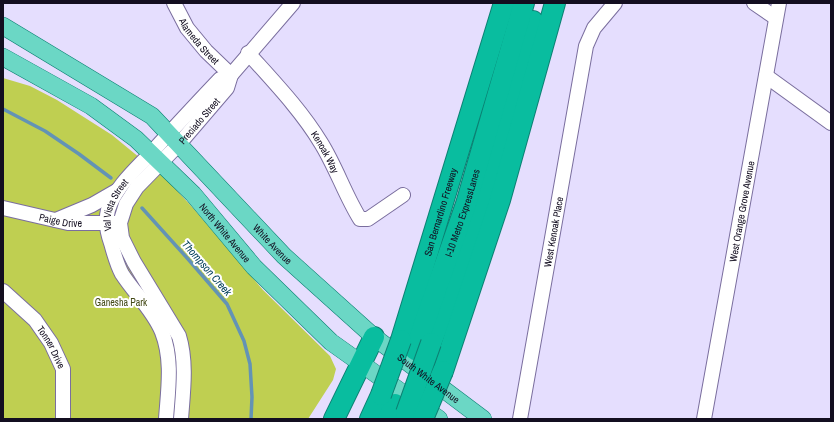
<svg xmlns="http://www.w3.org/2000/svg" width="834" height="422" viewBox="0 0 834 422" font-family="'Archivo Narrow',sans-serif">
  <rect width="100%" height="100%" fill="#e5defe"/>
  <polygon fill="#bfcf51" points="3,78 30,86 57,100 112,135 168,181 193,208 263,290 330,356 336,369 333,380 308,419 3,419"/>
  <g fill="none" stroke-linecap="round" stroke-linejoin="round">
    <g stroke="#6393b5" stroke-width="3.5">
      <polyline points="3,109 45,131 79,154 111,178"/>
      <polyline points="142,208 188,259 227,304 244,341 250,364 252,397 251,419"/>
    </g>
    <g stroke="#7a6e9e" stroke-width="16">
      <g id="minor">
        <path id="s1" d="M 174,3 L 187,28 L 206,51 L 231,75"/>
        <polyline points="754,3 776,18"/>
        <path id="s2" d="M 248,53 C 274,82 301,110 321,143 C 336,167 345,195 360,219 L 368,219 L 403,195"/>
        <polyline points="766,76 831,123"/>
        <path id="s3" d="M 3,208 L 68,223 L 115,223"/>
        <polyline points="56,220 92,205 118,190"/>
        <path id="s4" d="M 3,291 L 35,320 L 51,343 L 63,369 L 63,419"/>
        <path id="s5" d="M 166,419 C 168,390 173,360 162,332 C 153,310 135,294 122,274 C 117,265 114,254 111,243 C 107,232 105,222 108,210 C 115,187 136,169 151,153 C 174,128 197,103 220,79 L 231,75"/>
        <path id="s6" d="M 181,419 C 183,392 187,362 179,336 L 134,262 L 122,238 L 120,223 L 126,204 L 137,187 L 179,144 L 227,88 L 231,75 L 293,3"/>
        <path id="s7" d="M 520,419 L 586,46 L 594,28 L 615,3"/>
        <path id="s8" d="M 704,419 L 779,3"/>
      </g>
    </g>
    <g stroke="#0c8073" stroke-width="18">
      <g id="major">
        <path id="s9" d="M 3,26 L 152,116 L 284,256 L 374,337 L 483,419"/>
        <path id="s10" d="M 3,57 L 91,106 L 136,139 L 193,194 L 254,267 L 331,342 L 439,419"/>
      </g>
    </g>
    <g stroke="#0c8073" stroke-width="22">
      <g id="highway">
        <path id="s11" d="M 401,340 L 504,3"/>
        <path d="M 431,343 C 473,239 503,130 533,21"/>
        <path id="s12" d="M 415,350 L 466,204 L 524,3"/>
        <polyline points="443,371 500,200 555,3"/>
        <polyline points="334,419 374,337"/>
        <polyline points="370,419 381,395"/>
        <polyline points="388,419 395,404"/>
      </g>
    </g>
    <use href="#minor" stroke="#fff" stroke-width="14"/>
    <use href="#major" stroke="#6bd7c5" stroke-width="17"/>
    <use href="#highway" stroke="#09bd9f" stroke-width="20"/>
    <g stroke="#0c8073" stroke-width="22" stroke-linecap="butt">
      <g id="highway-bridge">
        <polyline points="381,395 401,340"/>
        <polyline points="406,413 431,343"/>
        <polyline points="423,419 443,371"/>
      </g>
    </g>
    <use href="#highway-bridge" stroke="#09bd9f" stroke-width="20"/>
  </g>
  <g text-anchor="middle" stroke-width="4" stroke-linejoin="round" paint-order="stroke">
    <g font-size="10" fill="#130e20" stroke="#fff">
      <text dy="4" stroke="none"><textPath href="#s1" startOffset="46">Alameda Street</textPath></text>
      <text dy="4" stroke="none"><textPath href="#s6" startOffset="343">Preciado Street</textPath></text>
      <text dy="4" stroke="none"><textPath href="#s2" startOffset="126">Kenoak Way</textPath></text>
      <text dy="4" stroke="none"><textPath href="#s5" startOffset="232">Val Vista Street</textPath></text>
      <text dy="4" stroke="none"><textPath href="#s8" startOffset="211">West Orange Grove Avenue</textPath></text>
      <text dy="4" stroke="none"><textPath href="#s11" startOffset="134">San Bernardino Freeway</textPath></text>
      <text dy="4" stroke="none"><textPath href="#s12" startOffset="145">I-10 Metro ExpressLanes</textPath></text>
      <text dy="4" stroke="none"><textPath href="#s3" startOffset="59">Paige Drive</textPath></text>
      <text dy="4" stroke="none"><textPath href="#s10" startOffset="286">North White Avenue</textPath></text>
      <text dy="4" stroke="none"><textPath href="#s7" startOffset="190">West Kenoak Place</textPath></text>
      <text dy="4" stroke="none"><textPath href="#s9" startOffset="350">White Avenue</textPath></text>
      <text dy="4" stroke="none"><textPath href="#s4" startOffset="75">Tonner Drive</textPath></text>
      <text dy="4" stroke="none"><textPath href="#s9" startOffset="556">South White Avenue</textPath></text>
    </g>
    <g font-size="10" fill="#434916" stroke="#fff">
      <text x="121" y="306">Ganesha Park</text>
    </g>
    <g font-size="11" font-style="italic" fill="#003e59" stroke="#fff">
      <text transform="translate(207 268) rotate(49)" y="4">Thompson Creek</text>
    </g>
  </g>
  <rect width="834" height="422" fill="none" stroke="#130e20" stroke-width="8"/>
</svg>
